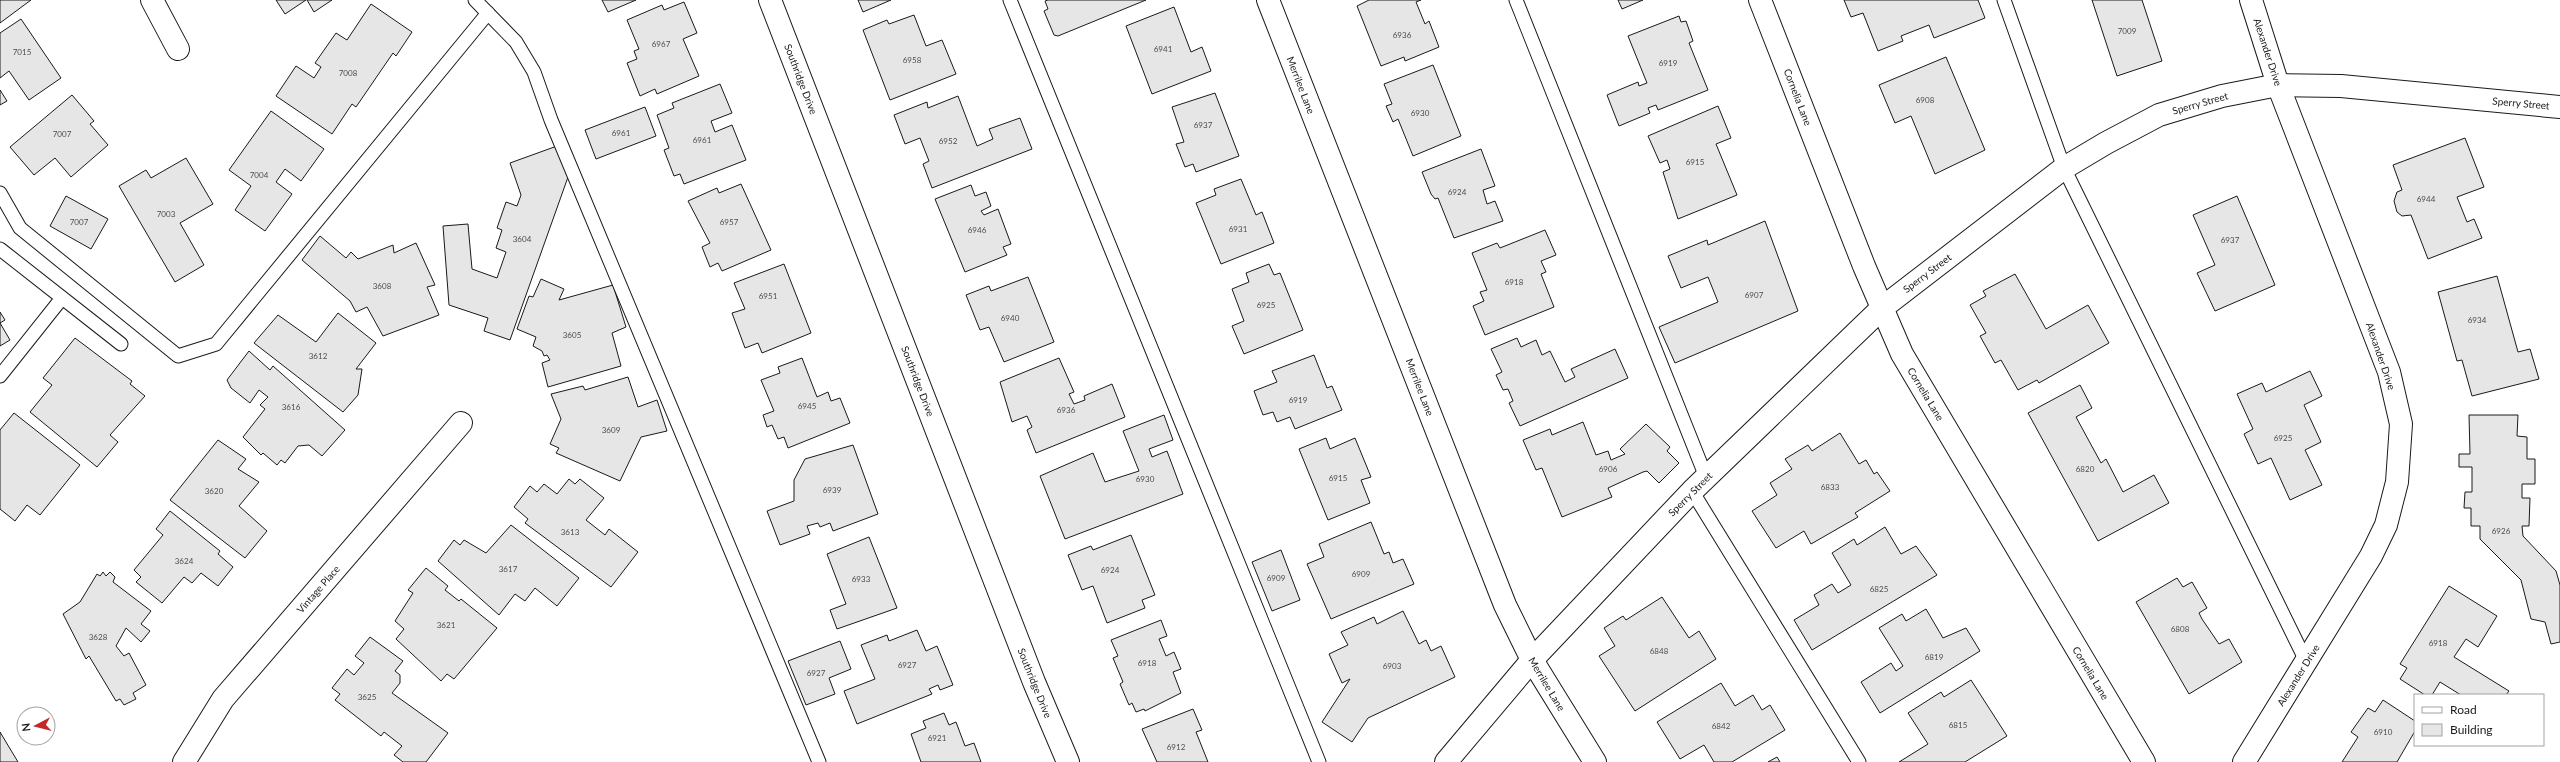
<svg xmlns="http://www.w3.org/2000/svg" width="2560" height="762" viewBox="0 0 2560 762" font-family="Lato,sans-serif">
  <rect width="100%" height="100%" fill="#fff"/>
  <g fill="#e6e6e6" stroke="#1a1a1a">
    <polygon points="0,0 31,0 0,23"/>
    <polygon points="276,0 306,0 285,14"/>
    <polygon points="307,0 332,0 314,12"/>
    <polygon points="602,0 636,0 608,12"/>
    <polygon points="858,0 891,0 863,12"/>
    <polygon points="1048,0 1146,0 1058,36 1054,35 1044,11 1048,9 1045,1"/>
    <polygon points="1369,0 1421,0 1416,2 1425,24 1429,21 1439,47 1405,61 1404,57 1381,66 1357,6"/>
    <polygon points="1618,0 1643,0 1622,9"/>
    <polygon points="1844,0 1978,0 1985,18 1934,38 1929,25 1901,36 1903,41 1878,51 1863,13 1851,17"/>
    <polygon points="2092,0 2142,0 2162,61 2117,76"/>
    <polygon points="684,2 697,33 683,39 699,76 657,94 655,89 640,96 627,63 637,59 634,51 639,49 627,20 662,5 664,10"/>
    <polygon points="371,4 412,32 396,56 393,53 356,107 352,104 332,134 276,96 296,66 314,78 321,67 315,63 336,33 347,40"/>
    <polygon points="1174,7 1191,52 1202,47 1211,71 1152,94 1126,26"/>
    <polygon points="914,15 926,46 942,40 956,74 890,100 863,30 887,20 889,24"/>
    <polygon points="1679,16 1681,22 1686,21 1693,41 1689,43 1708,90 1658,110 1656,105 1648,108 1650,113 1619,126 1607,95 1638,82 1639,86 1647,83 1628,36"/>
    <polygon points="21,19 61,78 29,100 9,71 0,78 0,33"/>
    <polygon points="1946,57 1985,150 1935,174 1911,116 1895,123 1879,85"/>
    <polygon points="1433,65 1461,136 1413,156 1398,119 1393,122 1386,106 1392,104 1384,84"/>
    <polygon points="720,84 732,113 711,121 715,132 732,125 746,160 684,184 680,174 674,176 664,150 669,148 657,115 674,108 672,103"/>
    <polygon points="0,90 7,101 0,105"/>
    <polygon points="1215,93 1239,156 1196,172 1193,164 1185,167 1176,144 1184,142 1172,107"/>
    <polygon points="72,95 94,121 90,124 108,145 71,177 55,158 34,175 10,147"/>
    <polygon points="958,96 977,146 993,139 989,129 1020,118 1032,149 932,188 923,164 929,161 920,138 905,144 894,115 927,102 928,108"/>
    <polygon points="1718,106 1731,138 1716,144 1737,195 1678,219 1663,172 1670,169 1667,160 1660,163 1648,136"/>
    <polygon points="645,107 656,136 596,159 585,130"/>
    <polygon points="271,111 324,149 301,181 285,169 276,182 292,194 265,231 235,210 251,186 229,170"/>
    <polygon points="2465,138 2484,187 2457,197 2467,222 2474,219 2482,238 2428,259 2411,215 2402,216 2397,212 2394,201 2397,192 2402,190 2393,165"/>
    <polygon points="557,146 568,177 510,340 484,331 488,318 449,305 443,226 468,224 472,269 497,278 506,252 496,248 502,230 497,228 506,202 517,206 521,195 510,163"/>
    <polygon points="1481,149 1495,186 1483,190 1487,204 1495,201 1503,221 1454,238 1438,198 1435,199 1431,194 1422,172"/>
    <polygon points="186,158 213,204 180,223 204,265 175,282 119,186 146,170 151,178"/>
    <polygon points="1241,179 1256,215 1262,212 1274,243 1221,264 1196,203 1216,195 1214,189"/>
    <polygon points="741,184 771,250 722,271 718,263 710,267 702,247 710,243 688,201 717,188 719,193"/>
    <polygon points="971,185 975,196 986,192 991,206 981,211 984,215 998,209 1011,244 1003,247 1007,255 965,272 935,199"/>
    <polygon points="66,196 108,219 91,249 50,226"/>
    <polygon points="2237,196 2275,285 2215,311 2197,273 2215,265 2193,215"/>
    <polygon points="1765,221 1798,311 1675,363 1659,327 1718,302 1708,277 1681,288 1668,256 1707,240 1708,245"/>
    <polygon points="1545,230 1556,255 1541,261 1546,272 1541,274 1554,307 1485,335 1473,306 1484,301 1480,292 1487,290 1472,253 1497,243 1500,248"/>
    <polygon points="320,236 346,258 351,252 358,259 393,245 394,253 416,243 435,285 427,287 439,315 383,336 367,307 356,312 350,301 302,260"/>
    <polygon points="784,264 811,333 762,353 758,343 745,348 732,313 745,309 734,283"/>
    <polygon points="1269,264 1274,275 1280,273 1303,330 1244,354 1232,326 1244,321 1232,289 1249,282 1246,273"/>
    <polygon points="2015,274 2046,329 2088,305 2109,343 2039,383 2037,380 2018,390 2001,360 1995,363 1980,336 1986,333 1970,305 1986,296 1983,291"/>
    <polygon points="2497,276 2518,352 2530,349 2539,379 2472,396 2462,360 2457,361 2438,292"/>
    <polygon points="1028,277 1054,342 1004,362 989,327 980,330 966,295 989,286 991,291"/>
    <polygon points="541,279 564,289 559,300 613,285 626,327 612,333 621,366 548,387 542,363 550,360 547,355 544,356 542,351 533,346 536,337 517,329 529,296 533,297"/>
    <polygon points="0,312 5,320 0,323"/>
    <polygon points="338,313 376,343 356,369 362,369 358,395 343,412 254,343 278,315 316,342"/>
    <polygon points="0,323 10,340 0,346"/>
    <polygon points="75,338 132,381 130,384 145,396 110,435 118,442 97,467 30,412 52,385 43,378"/>
    <polygon points="1517,338 1521,347 1536,340 1542,355 1550,351 1565,382 1575,377 1571,369 1615,349 1628,378 1520,426 1509,403 1513,401 1508,389 1503,390 1496,375 1502,372 1491,349"/>
    <polygon points="249,351 270,370 273,366 345,430 322,456 309,445 298,446 285,463 281,460 277,465 263,453 261,455 243,437 265,409 260,405 268,397 259,390 250,403 231,388 227,380"/>
    <polygon points="1314,355 1327,388 1332,386 1342,410 1295,429 1290,417 1277,422 1273,412 1263,415 1254,391 1277,382 1272,371"/>
    <polygon points="802,358 817,397 828,392 831,401 840,398 850,423 788,448 784,437 778,439 772,425 767,427 763,415 774,411 761,380 780,373 778,367"/>
    <polygon points="1059,358 1074,392 1069,394 1074,404 1085,400 1084,396 1112,384 1125,417 1036,453 1027,430 1032,427 1027,416 1012,422 1000,382"/>
    <polygon points="2310,371 2322,396 2304,405 2321,442 2305,450 2322,485 2290,500 2271,458 2258,464 2244,434 2253,429 2237,394 2262,383 2266,392"/>
    <polygon points="628,377 638,407 657,400 667,431 641,437 620,481 556,453 559,448 550,444 561,419 551,394 583,386 585,390"/>
    <polygon points="2080,385 2092,408 2076,417 2101,463 2106,459 2123,492 2154,475 2169,503 2098,541 2028,413"/>
    <polygon points="14,413 80,465 40,515 27,505 15,521 0,509 0,430"/>
    <polygon points="1164,415 1173,440 1149,449 1152,457 1167,451 1183,494 1065,539 1040,476 1093,453 1105,482 1139,471 1123,431"/>
    <polygon points="2469,415 2518,415 2517,436 2527,437 2527,459 2535,459 2535,484 2522,484 2522,498 2530,498 2529,526 2522,526 2523,536 2556,571 2560,585 2560,642 2551,644 2545,622 2531,619 2521,580 2480,539 2480,526 2471,526 2471,508 2464,508 2465,492 2472,492 2472,467 2459,467 2459,454 2470,454"/>
    <polygon points="1583,422 1596,455 1608,451 1611,460 1625,454 1620,449 1646,424 1670,447 1667,451 1679,463 1659,483 1647,471 1643,472 1608,488 1612,497 1562,517 1542,468 1536,470 1523,440 1550,429 1552,435"/>
    <polygon points="1840,433 1859,464 1866,460 1874,474 1877,472 1890,491 1855,513 1858,517 1811,544 1804,531 1776,548 1752,511 1777,495 1770,483 1792,469 1785,459 1808,445 1812,451"/>
    <polygon points="1326,438 1330,449 1355,438 1371,477 1361,480 1370,503 1328,520 1299,449"/>
    <polygon points="218,440 246,459 238,469 259,482 239,506 267,531 245,558 170,500"/>
    <polygon points="853,445 878,514 833,531 830,523 820,527 818,523 807,526 810,534 780,545 767,511 794,501 794,480 805,459"/>
    <polygon points="569,479 575,484 580,479 604,498 586,520 605,535 609,529 638,552 611,587 525,523 528,519 514,507 530,486 537,492 544,484 557,494"/>
    <polygon points="170,511 220,551 218,554 233,567 218,586 201,573 192,583 184,577 162,603 136,582 141,577 134,570 163,535 156,529"/>
    <polygon points="1371,522 1384,554 1389,552 1393,563 1403,559 1414,584 1331,619 1307,564 1324,557 1319,544"/>
    <polygon points="511,525 579,578 557,606 535,588 525,601 515,594 499,615 438,561 454,540 460,545 464,540 486,553"/>
    <polygon points="1885,527 1901,554 1916,546 1937,575 1812,650 1794,620 1819,605 1814,595 1832,584 1838,593 1851,585 1832,553 1854,539 1857,545"/>
    <polygon points="1131,535 1155,595 1142,600 1145,608 1107,623 1093,586 1082,590 1068,555 1091,546 1093,550"/>
    <polygon points="869,537 897,608 837,629 830,610 846,604 827,554"/>
    <polygon points="1281,550 1300,600 1272,611 1252,562"/>
    <polygon points="426,568 448,586 445,590 459,601 461,599 497,628 454,679 447,674 441,681 396,639 404,629 395,621 413,593 408,590"/>
    <polygon points="103,572 106,576 110,572 115,577 113,582 151,611 141,624 150,631 141,642 126,628 116,646 124,656 129,653 146,685 133,693 136,699 124,705 120,699 116,701 89,656 86,659 63,614 80,602 97,574 100,576"/>
    <polygon points="2177,578 2183,587 2192,582 2207,608 2199,613 2202,619 2219,644 2229,639 2242,662 2189,694 2136,602"/>
    <polygon points="2449,586 2497,616 2478,647 2466,639 2454,657 2509,691 2506,695 2461,695 2440,682 2432,695 2425,695 2400,679 2407,668 2400,664"/>
    <polygon points="1662,597 1689,638 1699,631 1716,659 1635,711 1599,656 1615,646 1604,628 1623,616 1626,620"/>
    <polygon points="1926,609 1943,638 1966,628 1980,651 1880,713 1861,682 1891,663 1896,671 1903,666 1879,628 1902,614 1906,621"/>
    <polygon points="1403,611 1419,644 1426,640 1431,651 1441,646 1455,677 1368,718 1352,742 1322,722 1350,679 1342,683 1329,654 1348,645 1341,632 1374,617 1377,624"/>
    <polygon points="1161,620 1167,636 1159,639 1166,656 1174,652 1181,669 1173,672 1181,693 1145,711 1144,709 1136,712 1132,703 1129,705 1120,684 1123,682 1113,658 1118,656 1111,640"/>
    <polygon points="917,630 926,651 937,646 953,685 940,690 938,685 929,689 932,694 857,724 844,691 875,679 861,645 887,635 889,641"/>
    <polygon points="370,637 403,661 395,671 400,675 400,683 392,693 448,733 426,762 403,762 394,755 402,746 384,732 381,736 335,700 340,694 332,688 347,669 354,675 364,663 355,656"/>
    <polygon points="840,641 851,669 829,678 835,694 806,705 788,661"/>
    <polygon points="1971,680 2007,736 1965,762 1899,762 1928,744 1908,713 1941,692 1944,697"/>
    <polygon points="1721,683 1735,706 1753,695 1762,710 1770,705 1785,730 1732,762 1714,762 1704,745 1680,759 1657,722"/>
    <polygon points="2383,700 2415,721 2415,731 2397,762 2342,762 2358,737 2351,732 2368,708 2375,712"/>
    <polygon points="1193,709 1202,730 1196,732 1208,762 1157,762 1142,729"/>
    <polygon points="944,713 949,725 956,722 965,746 974,743 981,762 921,762 911,734 926,728 923,721"/>
    <polygon points="0,732 18,762 0,762"/>
    <polygon points="1777,757 1780,762 1768,762"/>
  </g>
  <g fill="none" stroke-linecap="round" stroke-linejoin="round">
    <g stroke="#1a1a1a" stroke-width="15">
      <g id="lane">
        <polyline points="475,0 516,42 534,72 551,120 819,762"/>
        <polyline points="1010,0 1319,762"/>
        <polyline points="1516,0 1706,477"/>
        <polyline points="2004,0 2064,168 2306,661"/>
        <polyline points="0,193 20,228 178,356 216,344 488,13"/>
        <polyline points="0,249 121,344"/>
        <polyline points="0,376 62,298"/>
        <polyline points="1692,491 1859,762"/>
      </g>
    </g>
    <g stroke="#1a1a1a" stroke-width="24">
      <g id="street">
        <polyline points="152,0 178,49"/>
        <polyline points="770,0 1034,682 1068,762"/>
        <polyline points="1268,0 1505,605 1532,660 1595,762"/>
        <polyline points="1760,0 1864,266 1902,354 2144,762"/>
        <polyline points="184,762 223,699 461,423"/>
        <polyline points="1446,762 1532,660 1692,491 1882,308 2064,168 2106,143 2159,115 2222,96 2278,85 2341,86 2560,107"/>
        <polyline points="2244,762 2371,556 2386,525 2397,482 2401,424 2389,372 2278,85 2251,0"/>
      </g>
    </g>
    <use href="#lane" stroke="#fff" stroke-width="13"/>
    <use href="#street" stroke="#fff" stroke-width="22"/>
  </g>
  <g text-anchor="middle" stroke-width="3" stroke-linejoin="round" paint-order="stroke">
    <g font-size="8" fill="#4d4d4d">
      <text x="2127" y="34">7009</text>
      <text x="1402" y="38">6936</text>
      <text x="661" y="47">6967</text>
      <text x="1163" y="52">6941</text>
      <text x="22" y="55">7015</text>
      <text x="912" y="63">6958</text>
      <text x="1668" y="66">6919</text>
      <text x="348" y="76">7008</text>
      <text x="1925" y="103">6908</text>
      <text x="1420" y="116">6930</text>
      <text x="1203" y="128">6937</text>
      <text x="621" y="136">6961</text>
      <text x="62" y="137">7007</text>
      <text x="702" y="143">6961</text>
      <text x="948" y="144">6952</text>
      <text x="1695" y="165">6915</text>
      <text x="259" y="178">7004</text>
      <text x="1457" y="195">6924</text>
      <text x="2426" y="202">6944</text>
      <text x="166" y="217">7003</text>
      <text x="79" y="225">7007</text>
      <text x="729" y="225">6957</text>
      <text x="1238" y="232">6931</text>
      <text x="977" y="233">6946</text>
      <text x="522" y="242">3604</text>
      <text x="2230" y="243">6937</text>
      <text x="1514" y="285">6918</text>
      <text x="382" y="289">3608</text>
      <text x="1754" y="298">6907</text>
      <text x="768" y="299">6951</text>
      <text x="1266" y="308">6925</text>
      <text x="1010" y="321">6940</text>
      <text x="2477" y="323">6934</text>
      <text x="572" y="338">3605</text>
      <text x="318" y="359">3612</text>
      <text x="1298" y="403">6919</text>
      <text x="807" y="409">6945</text>
      <text x="291" y="410">3616</text>
      <text x="1066" y="413">6936</text>
      <text x="611" y="433">3609</text>
      <text x="2283" y="441">6925</text>
      <text x="1608" y="472">6906</text>
      <text x="2085" y="472">6820</text>
      <text x="1338" y="481">6915</text>
      <text x="1145" y="482">6930</text>
      <text x="1830" y="490">6833</text>
      <text x="832" y="493">6939</text>
      <text x="214" y="494">3620</text>
      <text x="2501" y="534">6926</text>
      <text x="570" y="535">3613</text>
      <text x="184" y="564">3624</text>
      <text x="508" y="572">3617</text>
      <text x="1110" y="573">6924</text>
      <text x="1361" y="577">6909</text>
      <text x="1276" y="581">6909</text>
      <text x="861" y="582">6933</text>
      <text x="1879" y="592">6825</text>
      <text x="446" y="628">3621</text>
      <text x="2180" y="632">6808</text>
      <text x="98" y="640">3628</text>
      <text x="2438" y="646">6918</text>
      <text x="1659" y="654">6848</text>
      <text x="1934" y="660">6819</text>
      <text x="1147" y="666">6918</text>
      <text x="907" y="668">6927</text>
      <text x="1392" y="669">6903</text>
      <text x="816" y="676">6927</text>
      <text x="367" y="700">3625</text>
      <text x="1958" y="728">6815</text>
      <text x="1721" y="729">6842</text>
      <text x="2383" y="735">6910</text>
      <text x="937" y="741">6921</text>
      <text x="1176" y="750">6912</text>
    </g>
    <g font-size="10" fill="#1a1a1a" stroke="#fff">
      <text transform="translate(2268 52) rotate(72)" y="4">Alexander Drive</text>
      <text transform="translate(801 79) rotate(69)" y="4">Southridge Drive</text>
      <text transform="translate(1301 85) rotate(69)" y="4">Merrilee Lane</text>
      <text transform="translate(1798 97) rotate(69)" y="4">Cornelia Lane</text>
      <text transform="translate(2200 103) rotate(-16)" y="4">Sperry Street</text>
      <text transform="translate(2521 103) rotate(5)" y="4">Sperry Street</text>
      <text transform="translate(1927 273) rotate(-37)" y="4">Sperry Street</text>
      <text transform="translate(2381 356) rotate(71)" y="4">Alexander Drive</text>
      <text transform="translate(918 381) rotate(69)" y="4">Southridge Drive</text>
      <text transform="translate(1420 387) rotate(69)" y="4">Merrilee Lane</text>
      <text transform="translate(1926 394) rotate(59)" y="4">Cornelia Lane</text>
      <text transform="translate(1690 494) rotate(-45)" y="4">Sperry Street</text>
      <text transform="translate(318 589) rotate(-49)" y="4">Vintage Place</text>
      <text transform="translate(2091 673) rotate(59)" y="4">Cornelia Lane</text>
      <text transform="translate(2298 675) rotate(-58)" y="4">Alexander Drive</text>
      <text transform="translate(1035 683) rotate(68)" y="4">Southridge Drive</text>
      <text transform="translate(1547 684) rotate(59)" y="4">Merrilee Lane</text>
    </g>
  </g>
  <rect x="2414" y="694" width="130" height="52" fill="#ffffff" stroke="#a3a3a3"/>
  <rect x="2422" y="707" width="20" height="6" fill="#ffffff" stroke="#a3a3a3"/>
  <text x="2450" y="714" font-size="12" fill="#1a1a1a">Road</text>
  <rect x="2422" y="724" width="20" height="12" fill="#e6e6e6" stroke="#a3a3a3"/>
  <text x="2450" y="734" font-size="12" fill="#1a1a1a">Building</text>
  <g transform="translate(36 726) rotate(263)"><circle r="19" fill="#ffffff" stroke="#a3a3a3"/>
  <path d="M0-3L7 15L0 10L-7 15Z" fill="#c62828"/>
  <text y="-6" font-size="11" font-weight="bold" text-anchor="middle" fill="#1a1a1a">N</text>
  </g>
</svg>
